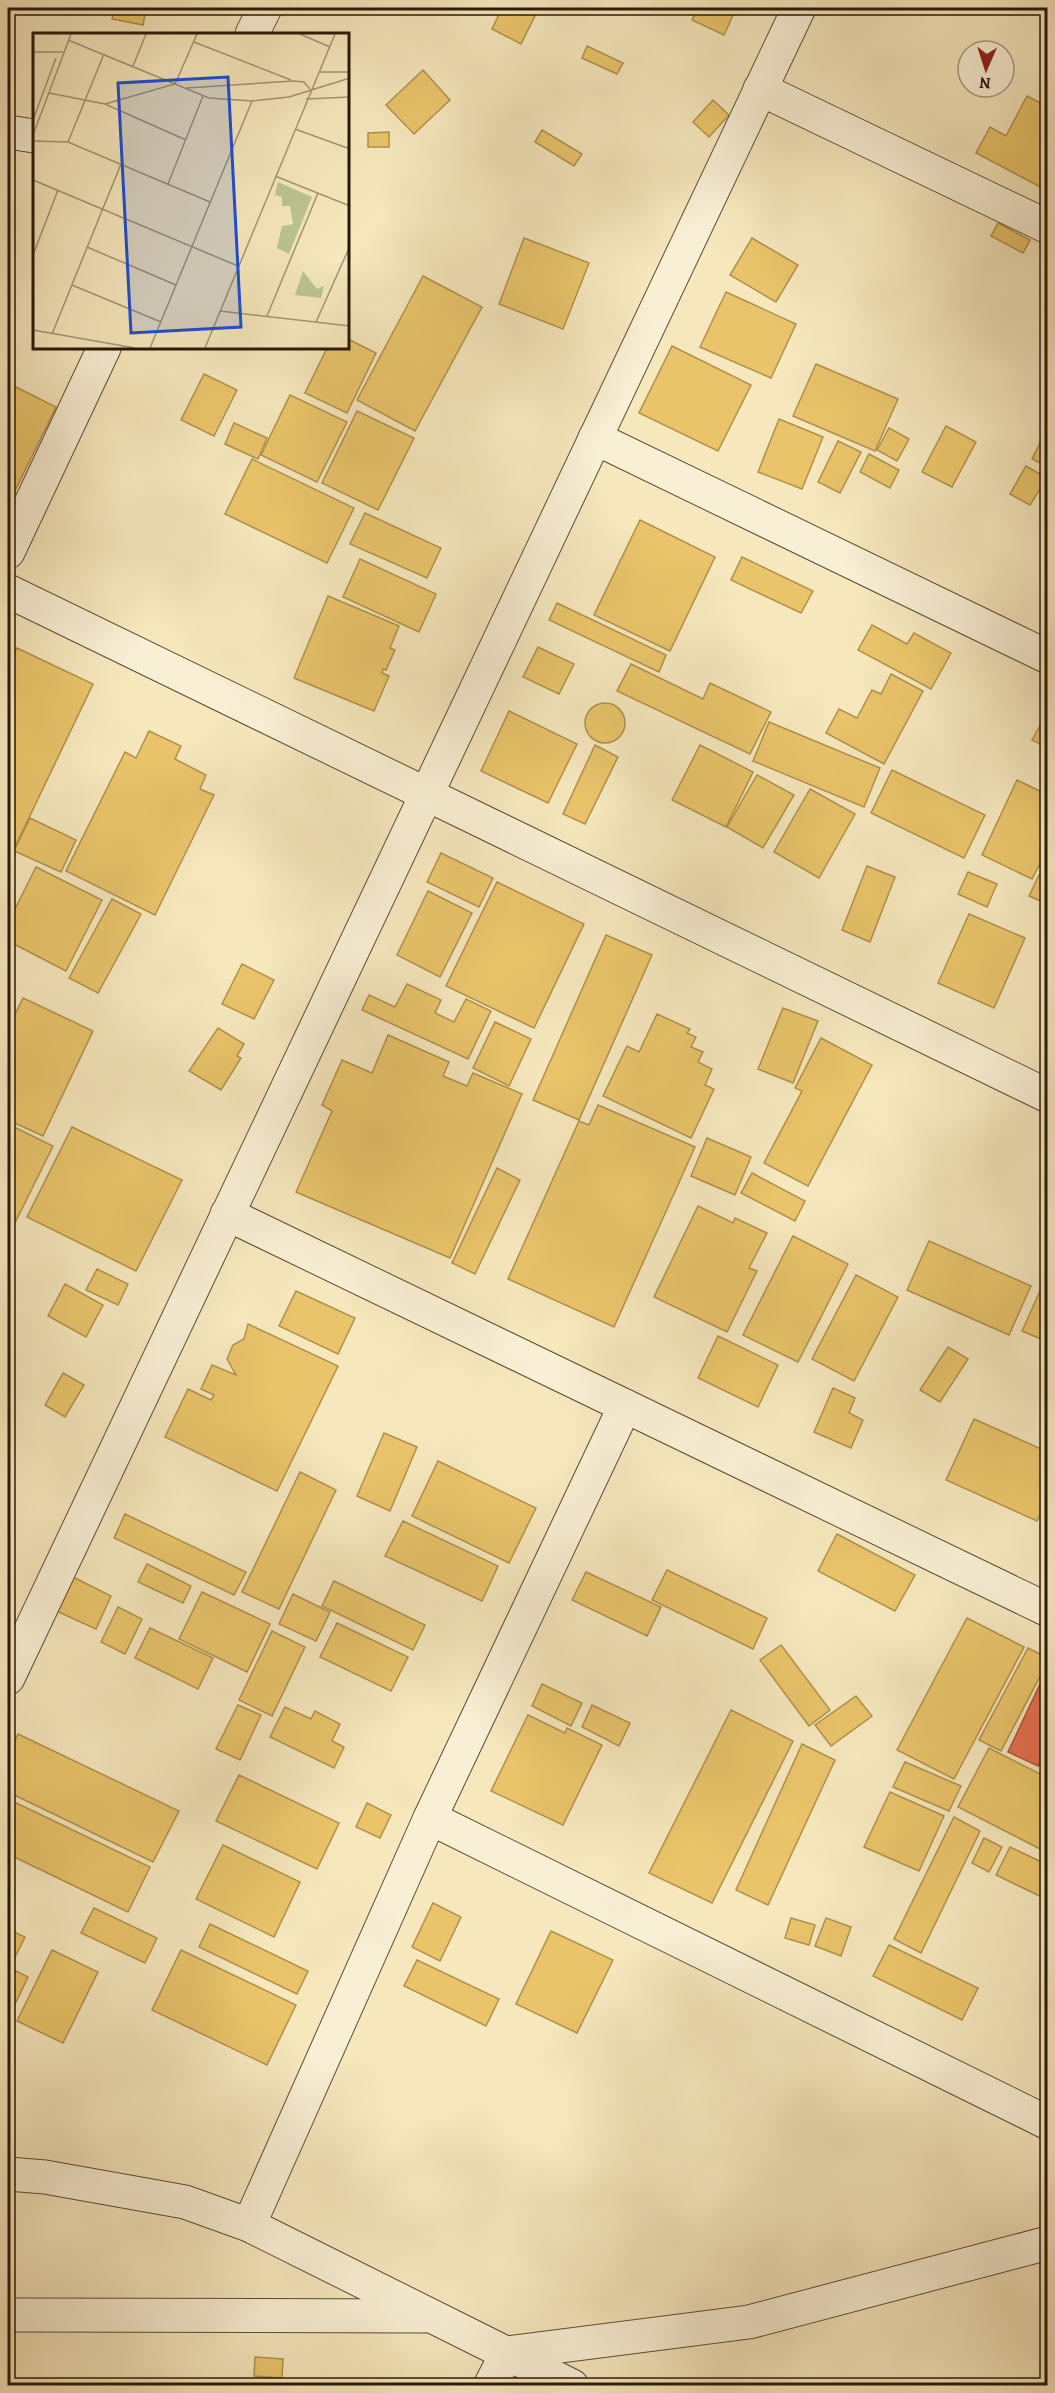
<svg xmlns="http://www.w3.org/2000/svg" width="1055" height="2393" viewBox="0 0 1055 2393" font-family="Alegreya,serif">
  <rect width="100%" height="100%" fill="#f6e7bd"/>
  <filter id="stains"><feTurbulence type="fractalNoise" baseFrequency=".00333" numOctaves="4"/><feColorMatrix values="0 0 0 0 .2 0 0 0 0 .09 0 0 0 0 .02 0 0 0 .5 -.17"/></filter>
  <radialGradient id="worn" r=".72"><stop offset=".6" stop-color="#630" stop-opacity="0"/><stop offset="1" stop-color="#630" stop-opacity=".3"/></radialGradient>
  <g fill="#e9c46a" stroke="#af914b" stroke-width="1.5">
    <polygon points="115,8 146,10 143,25 112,19"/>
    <polygon points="502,8 539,8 521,44 492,29"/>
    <polygon points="698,8 727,8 735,11 724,35 692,20"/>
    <polygon points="587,46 623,63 617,74 582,58"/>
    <polygon points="423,70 450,100 414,134 386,105"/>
    <polygon points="1027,96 1048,107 1048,191 976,153 990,127 1006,136"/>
    <polygon points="713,100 729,115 709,137 693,122"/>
    <polygon points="542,130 582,154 574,166 535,142"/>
    <polygon points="389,132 389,147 368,147 368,133"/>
    <polygon points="998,223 1030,240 1023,253 991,236"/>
    <polygon points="524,238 589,263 563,329 499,304"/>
    <polygon points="752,238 798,265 776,302 730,275"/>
    <polygon points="423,276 482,307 415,431 357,400"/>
    <polygon points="726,292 796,324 771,378 700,347"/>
    <polygon points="348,339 376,353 347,413 305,393 327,348 348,348"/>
    <polygon points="672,346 751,385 718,451 639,413"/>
    <polygon points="816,364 898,399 875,451 793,416"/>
    <polygon points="204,374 237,390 214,436 181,420"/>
    <polygon points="8,383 56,407 8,505"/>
    <polygon points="290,395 347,422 317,482 261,455"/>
    <polygon points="357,411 414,438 378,510 322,483"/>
    <polygon points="779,419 823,437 802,489 758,472"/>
    <polygon points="234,423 267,438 258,459 225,444"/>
    <polygon points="946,426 976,442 952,487 922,472"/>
    <polygon points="1048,427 1048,467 1032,459"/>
    <polygon points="889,428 909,439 897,461 877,450"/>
    <polygon points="838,441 861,452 840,493 818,482"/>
    <polygon points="869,454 899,470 890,488 860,472"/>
    <polygon points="252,459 354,508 327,563 225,514"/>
    <polygon points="1026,466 1047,478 1030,505 1010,494"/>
    <polygon points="365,513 441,548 427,578 350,544"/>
    <polygon points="640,520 715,557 670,651 594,615"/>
    <polygon points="742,557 813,591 801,613 731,580"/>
    <polygon points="360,559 436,594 419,632 343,597"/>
    <polygon points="328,596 399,626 390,648 395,650 386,670 383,669 382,673 389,676 374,711 294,678"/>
    <polygon points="557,603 666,655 659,672 549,620"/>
    <polygon points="872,625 907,644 914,633 951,653 931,689 858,650"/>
    <polygon points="538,647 574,664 559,694 523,677"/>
    <polygon points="17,648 93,684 14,849 8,846 8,667"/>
    <polygon points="631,664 703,699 710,683 771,712 750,754 617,691"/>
    <polygon points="891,674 923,691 884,764 826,733 839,709 857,718 872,690 881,694"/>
    <circle cx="605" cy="723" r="20"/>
    <polygon points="509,711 577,744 548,803 481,771"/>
    <polygon points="1048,712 1048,748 1032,740"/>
    <polygon points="769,722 880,768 864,807 753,761"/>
    <polygon points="149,731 181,746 175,759 206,775 200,789 214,795 155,915 66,871 125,752 136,758"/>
    <polygon points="595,745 618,757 585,824 563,814"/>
    <polygon points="700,745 753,772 726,827 672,800"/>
    <polygon points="892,770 985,815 964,858 871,813"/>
    <polygon points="757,775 794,795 763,848 727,827"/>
    <polygon points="1017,780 1048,795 1048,848 1032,879 982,855"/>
    <polygon points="810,789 855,814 819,878 774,852"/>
    <polygon points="30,818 76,840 61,872 14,851"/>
    <polygon points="441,853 493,878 479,907 427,882"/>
    <polygon points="867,866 895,877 870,942 842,930"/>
    <polygon points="36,867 102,900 66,971 8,941 8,923"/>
    <polygon points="968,872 997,884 987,907 958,894"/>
    <polygon points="1039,875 1048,879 1048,904 1029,896"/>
    <polygon points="497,882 584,924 534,1028 446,986"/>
    <polygon points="428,891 472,913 440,977 397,955"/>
    <polygon points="112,899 141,914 98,993 69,978"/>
    <polygon points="969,914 1025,938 994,1008 938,983"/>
    <polygon points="606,935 652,955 579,1120 533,1100"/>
    <polygon points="242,964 274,980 254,1019 222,1004"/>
    <polygon points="407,984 441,1000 435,1013 454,1022 466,999 491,1011 468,1059 362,1010 369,995 395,1007"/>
    <polygon points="23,998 93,1031 43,1136 8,1120 8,1029"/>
    <polygon points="783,1008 818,1021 793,1083 758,1069"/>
    <polygon points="657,1014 690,1029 687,1033 696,1037 691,1047 703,1052 698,1062 712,1069 705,1085 714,1089 691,1138 603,1096 627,1046 639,1052"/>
    <polygon points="495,1022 531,1039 509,1086 473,1068"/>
    <polygon points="218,1028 244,1044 237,1056 241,1058 221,1090 189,1071"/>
    <polygon points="388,1035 449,1062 443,1076 467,1086 473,1073 522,1094 450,1258 296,1192 332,1111 322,1105 342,1060 372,1073"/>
    <polygon points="821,1038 872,1065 808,1186 764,1163 802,1091 795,1088"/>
    <polygon points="598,1105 695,1147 614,1327 508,1279 579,1121 589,1125"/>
    <polygon points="8,1124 53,1146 8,1237"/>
    <polygon points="72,1127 182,1180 136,1271 27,1217"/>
    <polygon points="707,1138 751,1157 735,1195 691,1176"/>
    <polygon points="497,1168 520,1180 475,1274 452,1263"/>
    <polygon points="752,1173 805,1201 795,1221 741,1193"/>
    <polygon points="698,1206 733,1223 735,1218 767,1233 749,1268 757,1271 727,1332 654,1297"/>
    <polygon points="793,1236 848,1264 798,1362 743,1335"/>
    <polygon points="929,1241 1031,1286 1009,1335 907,1290"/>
    <polygon points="97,1269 128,1284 118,1305 86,1290"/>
    <polygon points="1048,1273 1048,1342 1022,1331"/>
    <polygon points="856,1275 898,1297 854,1381 812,1359"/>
    <polygon points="65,1284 103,1305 86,1337 48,1316"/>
    <polygon points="296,1291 355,1318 338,1354 279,1326"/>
    <polygon points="248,1324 338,1366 277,1491 165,1437 188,1389 211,1400 214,1395 201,1389 212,1365 236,1375 227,1359 233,1345 244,1339"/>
    <polygon points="718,1336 778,1365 758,1407 698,1378"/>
    <polygon points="948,1347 968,1359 940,1402 920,1390"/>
    <polygon points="63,1373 84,1385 65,1417 45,1405"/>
    <polygon points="833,1388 855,1398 849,1413 863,1420 851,1448 814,1432"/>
    <polygon points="974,1419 1048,1452 1048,1498 1037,1521 946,1480"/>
    <polygon points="384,1433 417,1447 390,1511 357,1496"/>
    <polygon points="438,1461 536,1508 509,1563 412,1516"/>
    <polygon points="300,1472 336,1490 279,1609 242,1592"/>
    <polygon points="125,1514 246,1572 234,1595 114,1538"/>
    <polygon points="403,1521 498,1566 482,1601 385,1556"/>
    <polygon points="837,1534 915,1575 895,1611 818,1571"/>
    <polygon points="147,1564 191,1586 183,1603 138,1582"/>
    <polygon points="667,1570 767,1618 753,1649 652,1600"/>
    <polygon points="586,1572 661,1607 647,1636 572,1600"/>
    <polygon points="73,1577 111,1596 96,1629 56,1611"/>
    <polygon points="334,1581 425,1625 413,1650 322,1606"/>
    <polygon points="202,1592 270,1624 247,1672 179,1639"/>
    <polygon points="293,1594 330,1612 316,1641 279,1624"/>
    <polygon points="118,1607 142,1619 125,1654 101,1642"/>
    <polygon points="967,1618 1024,1647 954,1779 897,1750"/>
    <polygon points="337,1623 408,1657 391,1691 320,1657"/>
    <polygon points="150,1628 213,1658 198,1689 135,1658"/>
    <polygon points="272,1631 305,1647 272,1716 239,1700"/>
    <polygon points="781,1645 830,1710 809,1726 760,1660"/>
    <polygon points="1028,1648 1048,1658 1048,1661 1001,1751 979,1740"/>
    <polygon points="542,1684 582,1703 571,1726 532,1706"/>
    <polygon points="856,1696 872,1716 831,1746 815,1725"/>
    <polygon points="238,1705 261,1715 240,1760 216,1749"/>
    <polygon points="592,1705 630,1723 619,1746 582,1727"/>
    <polygon points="285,1707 311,1719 315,1711 340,1724 332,1741 344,1747 334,1768 270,1737"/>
    <polygon points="731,1710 793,1741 712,1903 649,1873"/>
    <polygon points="528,1715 565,1733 567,1728 602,1745 563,1825 491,1791"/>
    <polygon points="18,1734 179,1811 153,1862 8,1792 8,1755"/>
    <polygon points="802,1744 835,1760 768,1905 736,1890"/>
    <polygon points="989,1748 1048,1778 1048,1853 958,1807"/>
    <polygon points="905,1762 961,1786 949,1811 893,1787"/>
    <polygon points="239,1775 339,1823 317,1869 216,1821"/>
    <polygon points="890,1792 944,1816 919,1871 864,1847"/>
    <polygon points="8,1799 150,1867 128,1912 8,1854"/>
    <polygon points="367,1803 391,1815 380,1838 356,1827"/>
    <polygon points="954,1817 980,1831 921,1953 894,1939"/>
    <polygon points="984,1838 1002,1847 989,1872 972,1863"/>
    <polygon points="223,1845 300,1882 274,1937 196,1899"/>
    <polygon points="1010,1847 1048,1865 1048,1900 996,1875"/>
    <polygon points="433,1903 461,1917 440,1961 412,1947"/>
    <polygon points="94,1908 157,1938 145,1963 81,1933"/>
    <polygon points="791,1918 815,1925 809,1945 785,1938"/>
    <polygon points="826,1918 851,1927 841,1956 815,1946"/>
    <polygon points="210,1924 308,1971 297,1994 199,1947"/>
    <polygon points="8,1929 25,1937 12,1963 8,1961"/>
    <polygon points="551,1931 613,1960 577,2033 516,2004"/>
    <polygon points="889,1945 978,1988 962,2020 873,1976"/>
    <polygon points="52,1950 98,1972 63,2043 17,2021"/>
    <polygon points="181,1950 296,2005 267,2065 152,2010"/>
    <polygon points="417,1960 499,1999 486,2026 404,1986"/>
    <polygon points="8,1967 28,1977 8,2019"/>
    <polygon points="255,2357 283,2359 282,2378 254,2376"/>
  </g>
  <polygon fill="#e76f51" stroke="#ae553a" stroke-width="1.5" points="1048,1667 1048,1744 1038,1766 1008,1752"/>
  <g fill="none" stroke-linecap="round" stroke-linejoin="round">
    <g stroke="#5c4c32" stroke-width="35">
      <g id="minor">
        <polyline points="252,34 265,8"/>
        <polyline points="760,89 1048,227"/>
        <polyline points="8,132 34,136"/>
        <polyline points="595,438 1048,657"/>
        <polyline points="8,552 104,348"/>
        <polyline points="8,591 1048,1096"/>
        <polyline points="227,1214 1048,1610"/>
        <polyline points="8,1678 799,8"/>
        <polyline points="430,1818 1048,2123"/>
        <polyline points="8,2174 45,2177 185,2202 249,2225 572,2386"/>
        <polyline points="249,2225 430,1818 625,1406"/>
        <polyline points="8,2315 424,2316"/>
        <polyline points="490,2386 507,2353 749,2322 1048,2243"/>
      </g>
    </g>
    <use href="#minor" stroke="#f9efd4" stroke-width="33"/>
  </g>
  <g transform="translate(33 33)">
    <rect width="316" height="316" fill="#f6e7bd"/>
    <path d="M 245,149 L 279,164 L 256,221 L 244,215 L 249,193 L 260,191 L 257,173 L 249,173 L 249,164 L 242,162 ZM 270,238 L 284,256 L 291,253 L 288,265 L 262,262 Z" fill="#bbc592"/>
    <path fill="none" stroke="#a49573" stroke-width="1.5" d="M 267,1 L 297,14M 35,7 L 176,65 L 219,68 L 256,64 L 317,45M 161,9 L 258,47M 0,19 L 30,19M 100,33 L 113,1M 287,39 L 317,39M 154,55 L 260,48 L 271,49 L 277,56M 16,60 L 72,71 L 153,107M 273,66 L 317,64M 72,71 L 142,51 L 164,1M 0,87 L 23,25M 262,96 L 317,116M 0,102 L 38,1M 0,108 L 35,109 L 177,169M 35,109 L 71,21M 242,143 L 317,173M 0,147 L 205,233M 135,151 L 170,63M 54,214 L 143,252M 0,222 L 25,157M 39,252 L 128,289M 187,278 L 317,293M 234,283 L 285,160M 283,289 L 317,213M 0,297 L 102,315M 19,301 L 88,131M 117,315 L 219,68M 172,315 L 302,1"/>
    <path fill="#1d4ed8" fill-opacity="0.15" stroke="#1d4ed8" stroke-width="3" d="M 195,44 L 208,294 L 98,300 L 85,50 Z"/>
    <rect width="316" height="316" fill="none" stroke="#291904" stroke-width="3"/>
  </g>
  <rect width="1055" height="2393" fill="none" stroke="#f6e7bd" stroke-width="30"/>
  <rect x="9" y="9" width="1037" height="2375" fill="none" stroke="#291904" stroke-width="3"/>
  <rect x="15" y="15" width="1025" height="2363" fill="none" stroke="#291904" stroke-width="1.5"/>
  <g transform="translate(986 69) rotate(183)"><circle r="28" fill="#f9efd4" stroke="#a69981" stroke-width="1.5"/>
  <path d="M0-4.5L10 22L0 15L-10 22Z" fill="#8f2418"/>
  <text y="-9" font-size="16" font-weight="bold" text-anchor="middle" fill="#291904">N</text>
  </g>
  <rect width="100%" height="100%" filter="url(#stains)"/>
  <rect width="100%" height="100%" fill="url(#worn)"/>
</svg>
